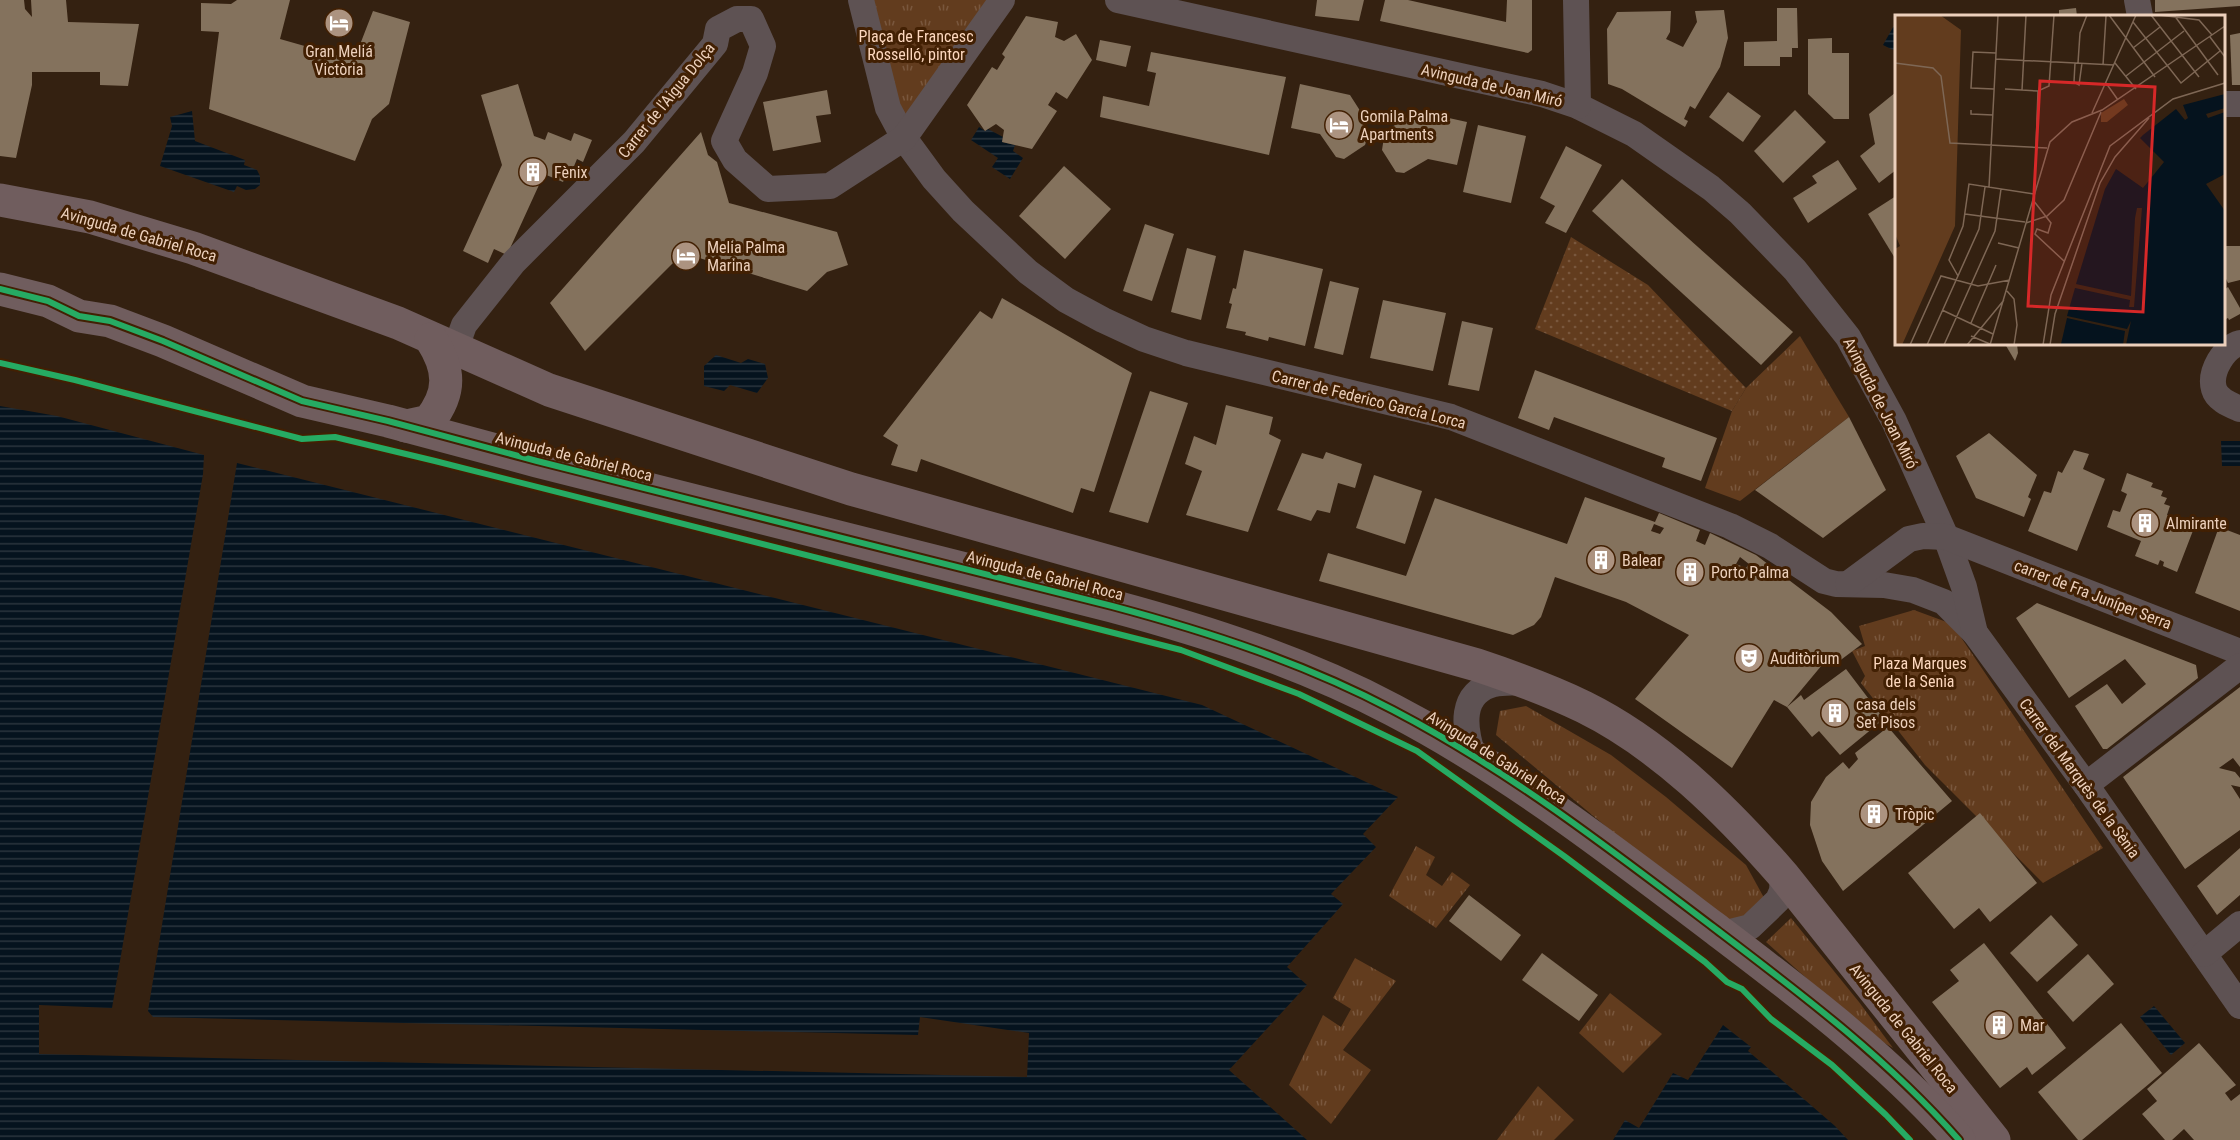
<svg xmlns="http://www.w3.org/2000/svg" width="2240" height="1140" viewBox="0 0 2240 1140" font-family="'Roboto Condensed',sans-serif">
  <defs>
    <pattern id="grass-tufts" width="24" height="20" patternUnits="userSpaceOnUse" patternTransform="scale(1.5)"><rect width="24" height="20" fill="#623c1e"/><path d="M3 7l-1-3M5 7V3M7 7l1-3M15 17l-1-3M17 17v-4M19 17l1-3" fill="none" stroke="#79573d"/></pattern>
    <pattern id="garden-dots" width="8" height="8" patternUnits="userSpaceOnUse" patternTransform="scale(1.5)"><rect width="8" height="8" fill="#623c1e"/><path d="M2 2h.1M6 6h.1" fill="none" stroke="#79573d" stroke-width="1.8" stroke-linecap="round"/></pattern>
    <pattern id="water-rules" width="6" height="5" patternUnits="userSpaceOnUse" patternTransform="scale(1.5)"><rect width="6" height="5" fill="#05131e"/><path d="M0 2.5h6" fill="none" stroke="#2a343d"/></pattern>
  </defs>
  <rect width="100%" height="100%" fill="#342111"/>
  <g fill="url(#grass-tufts)">
    <polygon points="861,0 1002,0 904,138"/>
    <polygon points="1800,336 1849,417 1740,501 1705,488 1732,411 1746,388"/>
    <polygon points="1914,610 1952,624 2103,848 2043,883 1925,765 1861,683 1865,676 1852,651 1865,646 1859,626"/>
    <polygon points="1526,706 1611,755 1666,797 1746,865 1768,905 1737,926 1621,839 1496,735 1500,711"/>
    <polygon points="1416,846 1435,857 1426,875 1442,886 1452,872 1470,885 1436,928 1389,896"/>
    <polygon points="1791,918 1859,1002 1893,1048 1869,1034 1766,942"/>
    <polygon points="1355,958 1396,981 1343,1050 1371,1070 1331,1124 1289,1085 1323,1015 1341,1027 1351,1009 1333,998"/>
    <polygon points="1610,993 1662,1034 1623,1073 1579,1033"/>
    <polygon points="1538,1086 1574,1120 1554,1140 1497,1140"/>
  </g>
  <polygon fill="url(#garden-dots)" points="1571,237 1648,285 1746,388 1732,411 1535,329"/>
  <g fill="url(#water-rules)">
    <polygon points="1896,22 1896,45 1893,50 1883,45"/>
    <polygon points="192,111 195,141 245,160 244,165 257,170 260,176 260,185 255,189 246,190 237,186 234,192 160,166 172,126 170,117"/>
    <polygon points="979,127 985,131 988,129 1003,137 1002,142 1015,145 1013,151 1023,158 1010,179 992,167 998,158 971,140"/>
    <polygon points="716,355 741,363 748,359 765,364 768,378 757,393 730,385 724,391 704,386 704,366"/>
    <polygon points="0,406 57,416 204,455 203,474 112,1008 39,1005 39,1054 1027,1077 1029,1033 920,1017 918,1035 153,1017 148,1011 237,463 1202,705 1398,797 1363,834 1376,847 1331,894 1343,904 1287,967 1307,985 1229,1070 1307,1140 0,1140"/>
    <polygon points="2221,441 2240,441 2240,466 2222,466"/>
    <polygon points="2154,1006 2185,1043 2171,1055 2140,1017"/>
    <polygon points="1723,1025 1751,1047 1748,1051 1835,1126 1848,1140 1613,1140 1625,1120 1639,1128 1673,1073 1688,1080"/>
  </g>
  <g fill="#84725d" fill-rule="evenodd">
    <polygon points="0,0 24,0 25,9 32,17 31,0 66,0 68,22 139,24 128,86 100,85 100,72 32,72 32,85 16,158 0,156"/>
    <polygon points="237,0 290,0 280,39 354,60 373,11 410,22 389,104 372,119 355,161 209,109 219,32 201,31 201,3 231,4"/>
    <polygon points="1317,0 1364,0 1359,21 1315,16"/>
    <polygon points="1385,0 1408,0 1506,22 1507,0 1532,0 1532,50 1528,53 1380,21"/>
    <polygon points="2155,0 2240,0 2240,6 2155,12"/>
    <polygon points="1777,8 1797,8 1798,48 1792,48 1792,57 1780,57 1780,66 1744,66 1744,42 1777,41"/>
    <polygon points="2076,8 2077,16 2059,16 2059,10"/>
    <polygon points="1724,10 1728,38 1720,67 1695,109 1690,106 1684,119 1688,121 1685,127 1622,89 1608,84 1607,29 1617,12 1671,11 1670,32 1666,39 1683,47 1697,22 1695,11"/>
    <polygon points="1026,16 1058,22 1055,37 1064,41 1076,34 1092,60 1067,99 1056,92 1048,105 1057,111 1032,149 1002,142 1004,130 996,124 985,131 967,105 992,67 997,70 1005,57 1002,54"/>
    <polygon points="2240,33 2240,85 2232,85 2230,35"/>
    <polygon points="1832,38 1832,53 1849,53 1849,119 1834,119 1808,94 1808,39"/>
    <polygon points="1100,40 1131,46 1126,67 1096,60"/>
    <polygon points="1151,52 1286,77 1269,155 1100,117 1103,96 1149,106 1156,73 1147,71"/>
    <polygon points="518,84 534,136 545,140 548,132 571,141 574,133 592,140 583,162 577,159 572,171 568,170 563,182 544,174 507,255 494,249 488,263 463,251 502,165 481,95"/>
    <polygon points="1300,84 1350,95 1366,120 1362,122 1369,133 1365,145 1344,159 1336,157 1320,134 1291,128"/>
    <polygon points="827,90 831,114 816,116 821,142 773,151 763,102"/>
    <polygon points="1728,92 1761,116 1743,142 1709,117"/>
    <polygon points="1896,92 1896,170 1879,183 1860,156 1875,144 1869,114"/>
    <polygon points="1795,110 1826,142 1783,183 1754,151"/>
    <polygon points="1417,111 1467,122 1457,165 1428,159 1404,173 1396,172 1382,150 1384,137 1394,131 1392,127"/>
    <polygon points="1478,125 1526,136 1511,203 1463,192"/>
    <polygon points="701,132 708,155 717,162 729,203 837,232 848,265 827,272 807,291 683,253 585,351 550,303"/>
    <polygon points="1566,146 1602,165 1566,233 1545,223 1555,206 1540,198"/>
    <polygon points="1838,160 1857,189 1808,223 1793,198 1817,183 1812,176"/>
    <polygon points="1064,166 1111,209 1065,259 1019,216"/>
    <polygon points="1622,179 1793,332 1761,365 1592,211"/>
    <polygon points="1896,196 1896,260 1868,214"/>
    <polygon points="1145,224 1174,234 1152,301 1123,291"/>
    <polygon points="2224,246 2240,246 2240,280 2228,283 2224,275"/>
    <polygon points="1187,248 1216,256 1201,320 1171,312"/>
    <polygon points="1244,250 1323,269 1305,346 1269,337 1268,341 1245,335 1246,332 1226,328 1232,304 1229,303 1233,288 1236,289"/>
    <polygon points="1330,281 1359,288 1343,355 1314,348"/>
    <polygon points="2228,287 2240,308 2240,314 2229,320 2228,318 2224,320 2224,290"/>
    <polygon points="1002,298 1132,373 1094,492 1081,488 1073,513 921,459 917,472 891,465 898,445 883,436 980,311 992,319"/>
    <polygon points="1383,300 1446,313 1433,371 1370,358"/>
    <polygon points="1462,321 1493,328 1479,391 1448,385"/>
    <polygon points="2005,344 2017,344 2018,353 2015,361"/>
    <polygon points="1535,370 1717,438 1701,481 1662,467 1665,458 1554,417 1549,430 1518,418"/>
    <polygon points="1150,391 1188,403 1148,523 1109,512"/>
    <polygon points="1226,405 1273,417 1269,434 1281,440 1248,532 1186,515 1202,471 1185,464 1194,436 1216,445"/>
    <polygon points="1849,417 1886,490 1823,538 1755,490"/>
    <polygon points="1989,433 2037,475 2028,497 2031,499 2024,517 1976,498 1956,456"/>
    <polygon points="2074,450 2089,454 2083,469 2105,479 2077,551 2028,531 2044,491 2051,493 2058,471 2062,473"/>
    <polygon points="1326,452 1362,464 1355,488 1338,483 1330,513 1317,510 1311,521 1277,510 1302,453 1323,459"/>
    <polygon points="2127,473 2153,483 2151,487 2163,491 2161,496 2167,498 2164,504 2170,506 2167,515 2194,528 2177,572 2163,566 2164,562 2160,560 2158,565 2135,556 2141,541 2107,527 2113,510 2120,512 2127,494 2121,491"/>
    <polygon points="1374,475 1422,491 1405,544 1356,528"/>
    <path d="M 1585,497 L 1655,522 L 1659,513 L 1700,530 L 1696,541 L 1705,545 L 1710,533 L 1756,555 L 1831,612 L 1862,644 L 1838,662 L 1832,653 L 1787,707 L 1801,695 L 1804,700 L 1846,669 L 1884,719 L 1840,755 L 1819,731 L 1812,737 L 1787,707 L 1774,700 L 1732,768 L 1635,699 L 1689,635 L 1626,602 L 1555,577 L 1541,617 L 1534,625 L 1513,635 L 1319,581 L 1328,553 L 1406,576 L 1435,498 L 1567,544 ZM 1654,524 L 1664,528 L 1660,534 L 1651,531 ZM 1740,557 L 1749,564 L 1746,568 L 1736,564 Z"/>
    <polygon points="2219,527 2240,535 2240,611 2195,593"/>
    <polygon points="2037,603 2196,665 2198,678 2107,749 2103,749 2075,706 2107,684 2122,704 2146,684 2125,659 2069,698 2016,618"/>
    <polygon points="2240,687 2240,767 2233,758 2219,768 2235,772 2240,778 2240,787 2231,785 2240,799 2240,830 2185,869 2123,777"/>
    <polygon points="1888,727 1952,801 1843,891 1822,861 1810,825 1811,802 1826,777 1843,762 1849,769 1858,759 1855,753"/>
    <polygon points="1980,813 2037,883 1990,922 1979,908 1954,929 1908,873"/>
    <polygon points="2240,848 2240,895 2217,915 2197,886"/>
    <polygon points="1469,895 1521,935 1501,961 1449,921"/>
    <polygon points="2051,915 2078,945 2037,982 2010,953"/>
    <polygon points="1984,943 2066,1048 2032,1075 2027,1067 2000,1088 1932,1002 1959,981 1950,970"/>
    <polygon points="1542,953 1598,995 1579,1021 1522,980"/>
    <polygon points="2088,954 2114,984 2073,1022 2047,992"/>
    <polygon points="2121,1023 2162,1073 2082,1140 2078,1140 2038,1092"/>
    <polygon points="2199,1043 2236,1085 2225,1093 2231,1101 2240,1094 2240,1140 2194,1140 2184,1129 2172,1140 2165,1140 2142,1114 2157,1101 2147,1089"/>
  </g>
  <g fill="none" stroke-linecap="round" stroke-linejoin="round">
    <g stroke="#5e5253" stroke-width="26">
      <polyline points="861,0 888,108 904,138 934,179 963,211 1028,272 1066,300 1103,320 1144,339 1186,353 1451,417 1730,526 1770,546 1824,581 1836,584 1884,585 1913,590 1944,602 1975,633"/>
      <polyline points="1118,0 1542,94 1578,106 1634,134 1711,188 1740,213 1795,270 1848,337 1894,421 1946,537 1964,587 1975,633 2086,785 2240,1006"/>
      <polyline points="1576,0 1578,106"/>
      <polyline points="2137,0 2140,16"/>
      <polyline points="2224,104 2240,104"/>
      <path d="M 2240,343 C 2224,347 2209,372 2214,389 C 2217,400 2231,405 2240,409"/>
      <polyline points="455,350 464,325 514,262 634,142 715,44 718,29 737,19 751,19 763,46 755,73 724,141 735,160 768,189 830,186 904,138 1002,0"/>
      <polyline points="1848,584 1909,539 1923,536 1946,537 2240,652"/>
      <path d="M 1473,755 C 1464,728 1459,693 1494,684 C 1503,682 1514,683 1523,682"/>
      <polyline points="2086,785 2240,666"/>
      <polyline points="1722,934 1750,927 1778,900 1782,891 1783,875"/>
      <polyline points="2204,954 2240,924"/>
    </g>
    <g stroke="#705d5e" stroke-width="33">
      <path d="M 0,200 L 90,217 L 193,248 L 398,323 L 549,390 L 851,489 L 1477,665 C 1513,677 1549,690 1584,707 C 1661,745 1727,811 1783,875 L 1994,1140"/>
      <path d="M 0,289 L 48,301 L 79,316 L 110,321 L 163,341 L 302,401 L 388,421 L 537,461 L 1112,606 C 1209,632 1304,663 1393,710 C 1508,770 1610,849 1713,927 C 1800,993 1887,1058 1959,1140"/>
      <path d="M 406,426 L 429,421 C 452,392 450,369 431,339"/>
    </g>
    <g stroke="#422003" stroke-width="10">
      <g id="cycleway">
        <path d="M 0,289 L 48,301 L 79,316 L 110,321 L 163,341 L 302,401 L 388,421 L 537,461 L 1112,606 C 1209,632 1304,663 1393,710 C 1508,770 1610,849 1713,927 C 1800,993 1887,1058 1959,1140"/>
        <polyline points="0,363 75,380 302,439 335,437 435,461 1181,650 1299,694 1417,751 1564,856 1705,962 1727,982 1742,989 1771,1019 1832,1065 1886,1115 1910,1140"/>
      </g>
    </g>
    <use href="#cycleway" stroke="#26ab63" stroke-width="6"/>
  </g>
  <defs>
    <g id="hotel-disc" transform="scale(1.5)"><circle r="9.5" fill="#ac9380" stroke="#422003"/><path d="M-6-4.5h1.5V1H6V5H4.5V3h-9V5H-6ZM-4 0a1.8 1.8 0 1 1 3.6 0ZM.5 0V-2.5h3Q6-2.5 6 0Z" fill="#fff"/></g>
    <g id="building-disc" transform="scale(1.5)"><circle r="9.5" fill="#ac9380" stroke="#422003"/><path d="M-4-6H4V6H1V3H-1V6H-4ZM-2.5-4.3h1.7v1.8h-1.7ZM.8-4.3h1.7v1.8H.8ZM-2.5-1h1.7V.8h-1.7ZM.8-1h1.7V.8H.8Z" fill="#fff"/></g>
    <g id="theatre-disc" transform="scale(1.5)"><circle r="9.5" fill="#ac9380" stroke="#422003"/><path d="M-5-5.5Q0-4 5-5.5V0Q5 5 0 6Q-5 5-5 0ZM-3.3-2.5H-1v1.5H-3.3ZM1-2.5H3.3v1.5H1ZM-2.8 1Q0 5.5 2.8 1Z" fill="#fff"/></g>
  </defs>
  <g fill-rule="evenodd">
    <use href="#hotel-disc" x="339" y="23"/>
    <use href="#hotel-disc" x="1339" y="125"/>
    <use href="#building-disc" x="533" y="172"/>
    <use href="#hotel-disc" x="686" y="256"/>
    <use href="#building-disc" x="2145" y="523"/>
    <use href="#building-disc" x="1601" y="560"/>
    <use href="#building-disc" x="1690" y="572"/>
    <use href="#theatre-disc" x="1749" y="658"/>
    <use href="#building-disc" x="1835" y="713"/>
    <use href="#building-disc" x="1874" y="814"/>
    <use href="#building-disc" x="1999" y="1025"/>
  </g>
  <g text-anchor="middle" stroke-width="6" stroke-linejoin="round" paint-order="stroke">
    <g font-size="16" fill="#fdd8bf" stroke="#422003">
      <text x="916" y="42">Plaça de Francesc<tspan x="916" dy="18">Rosselló, pintor</tspan></text>
      <text x="1920" y="669">Plaza Marques<tspan x="1920" dy="18">de la Senia</tspan></text>
    </g>
    <g font-size="16" fill="#ecd0bc" stroke="#422003" text-anchor="start">
      <text x="339" y="57" text-anchor="middle">Gran Meliá<tspan x="339" dy="18">Victòria</tspan></text>
      <text x="1360" y="122">Gomila Palma<tspan x="1360" dy="18">Apartments</tspan></text>
      <text x="554" y="178">Fènix</text>
      <text x="707" y="253">Melia Palma<tspan x="707" dy="18">Marina</tspan></text>
      <text x="2166" y="529">Almirante</text>
      <text x="1622" y="566">Balear</text>
      <text x="1711" y="578">Porto Palma</text>
      <text x="1770" y="664">Auditòrium</text>
      <text x="1856" y="710">casa dels<tspan x="1856" dy="18">Set Pisos</tspan></text>
      <text x="1895" y="820">Tròpic</text>
      <text x="2020" y="1031">Mar</text>
    </g>
    <g font-size="16" fill="#ecd0bc" stroke="#422003">
      <text transform="translate(1492 85) rotate(13)" y="6">Avinguda de Joan Miró</text>
      <text transform="translate(666 100) rotate(-51)" y="6">Carrer de l'Aigua Dolça</text>
      <text transform="translate(139 234) rotate(16)" y="6">Avinguda de Gabriel Roca</text>
      <text transform="translate(1369 399) rotate(14)" y="6">Carrer de Federico García Lorca</text>
      <text transform="translate(1881 403) rotate(63)" y="6">Avinguda de Joan Miró</text>
      <text transform="translate(574 456) rotate(14)" y="6">Avinguda de Gabriel Roca</text>
      <text transform="translate(1045 575) rotate(14)" y="6">Avinguda de Gabriel Roca</text>
      <text transform="translate(2093 594) rotate(21)" y="6">carrer de Fra Juníper Serra</text>
      <text transform="translate(1497 757) rotate(32)" y="6">Avinguda de Gabriel Roca</text>
      <text transform="translate(2080 778) rotate(54)" y="6">Carrer del Marquès de la Sènia</text>
      <text transform="translate(1904 1028) rotate(51)" y="6">Avinguda de Gabriel Roca</text>
    </g>
  </g>
  <g transform="translate(1895 15)">
    <rect width="330" height="330" fill="#342111"/>
    <path d="M 229,84 L 233,90 L 212,107 L 206,107 L 206,98 Z" fill="#623c1e"/>
    <path d="M 0,0 L 45,0 L 66,15 L 60,211 L 7,330 L 0,330 L 0,234 L 5,231 L 0,219 Z" fill="#623c1e"/>
    <path d="M 330,79 L 330,93 L 311,99 L 313,103 L 330,97 L 330,159 L 311,169 L 330,196 L 330,330 L 231,330 L 236,306 L 232,314 L 172,301 L 180,273 L 235,285 L 234,292 L 239,292 L 247,193 L 242,193 L 240,203 L 236,281 L 181,269 L 210,174 L 221,154 L 248,173 L 269,147 L 245,123 L 248,120 L 281,94 L 290,105 L 293,103 L 288,90 ZM 172,303 L 230,316 L 228,330 L 166,329 Z" fill="#05131e"/>
    <path fill="none" stroke="#7e6755" stroke-width="1.5" d="M 183,0 L 217,0M 214,0 L 260,62M 256,0 L 304,62M 264,0 L 304,5 L 317,20M 279,0 L 323,60M 238,7 L 286,68 L 325,36M 315,22 L 330,42M 238,33 L 265,12M 100,44 L 219,50M 0,48 L 38,53 L 46,61 L 55,128 L 152,133M 180,48 L 179,67 L 184,70 L 187,48M 183,48 L 185,18 L 192,0M 220,48 L 241,74M 208,50 L 211,1M 231,61 L 289,16M 211,68 L 223,85M 99,74 L 76,73 L 78,37 L 101,38M 110,74 L 143,76 L 154,71 L 159,0M 127,75 L 131,0M 76,95 L 76,99 L 98,100M 197,98 L 241,0M 141,132 L 143,76M 94,172 L 103,0M 138,185 L 156,208 L 153,218 L 142,214 L 140,219 L 169,246M 70,199 L 130,207M 131,208 L 152,201 L 169,185 L 206,97M 103,228 L 124,233M 63,261 L 54,245 L 68,211 L 74,169 L 139,179M 112,276 L 119,284 L 122,310 L 119,330M 47,295 L 98,319M 76,308 L 101,250M 76,321 L 95,329M 15,330 L 46,261 L 83,271 L 115,265M 32,330 L 84,214 L 90,172M 49,330 L 100,216 L 106,174M 72,330 L 109,285M 95,330 L 155,127 L 177,107 L 207,95 L 330,11M 148,330 L 156,280 L 215,131 L 278,84 L 330,68M 155,330 L 160,299 L 205,168 L 220,142 L 254,103"/>
    <path fill="#d62828" fill-opacity="0.15" stroke="#d62828" stroke-width="3" d="M 145,66 L 260,72 L 248,297 L 133,291 Z"/>
    <rect width="330" height="330" fill="none" stroke="#ecd0bc" stroke-width="3"/>
  </g>
</svg>
